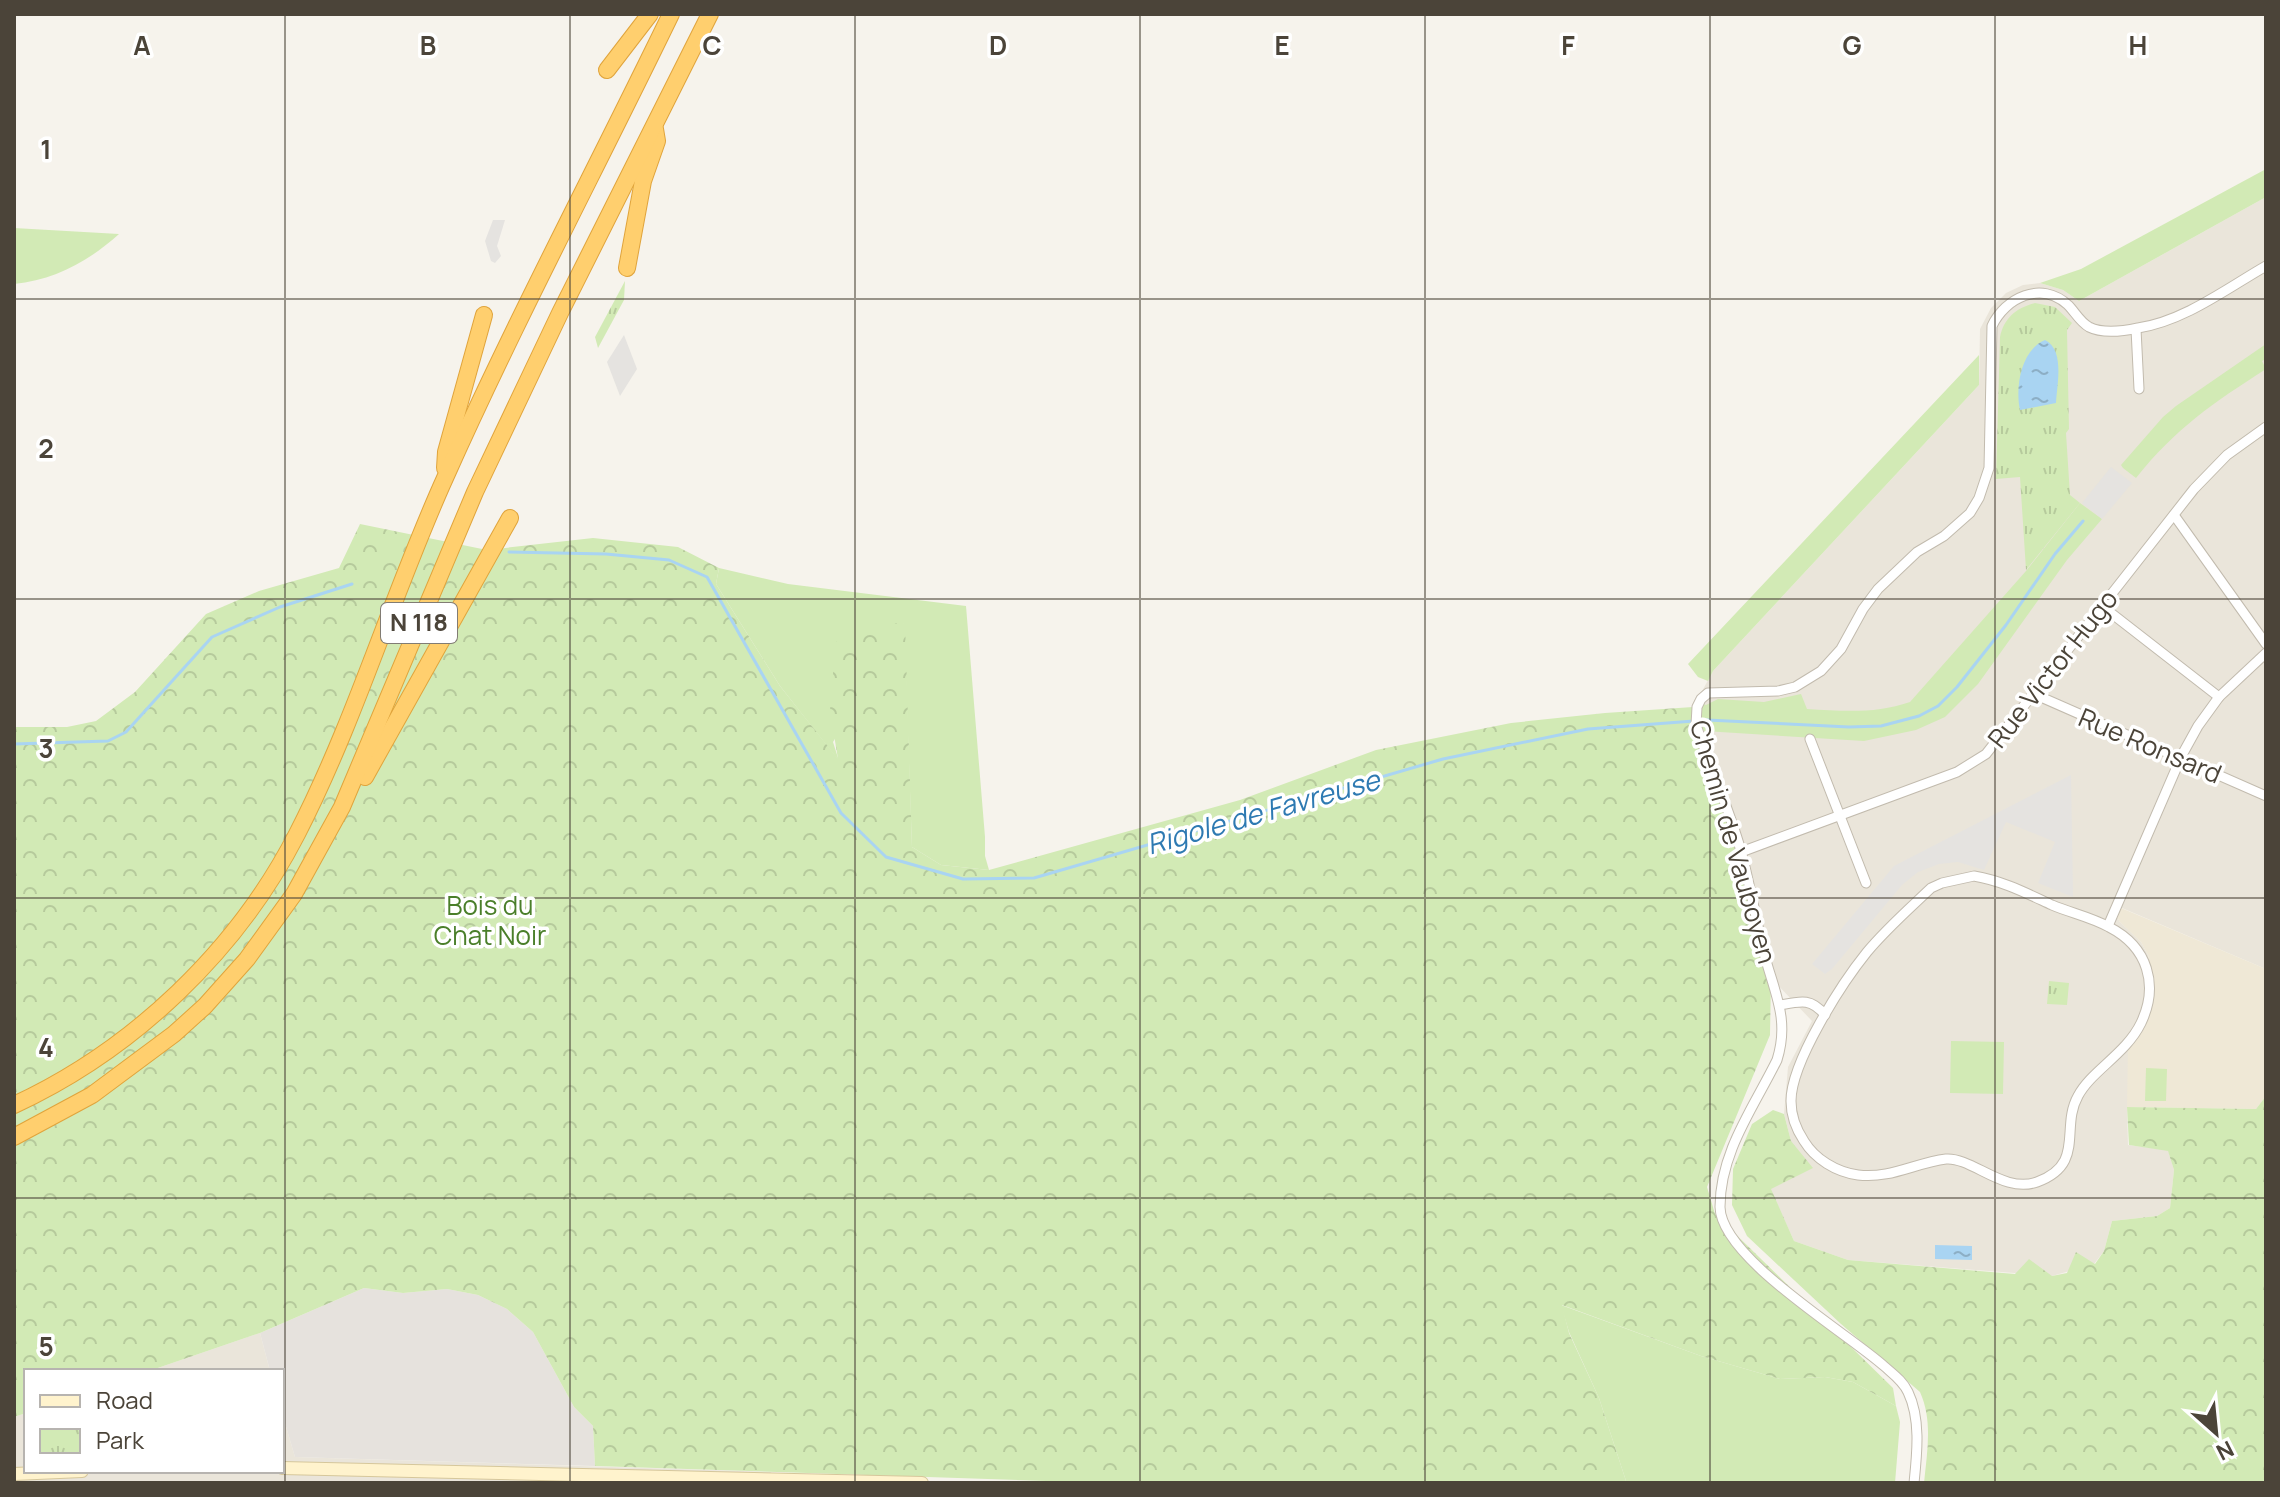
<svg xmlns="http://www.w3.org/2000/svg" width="2280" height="1497" viewBox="0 0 2280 1497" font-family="Manrope,sans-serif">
  <defs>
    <pattern id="forest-crowns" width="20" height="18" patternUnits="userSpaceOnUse" patternTransform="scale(2)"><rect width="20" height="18" fill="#d2eab5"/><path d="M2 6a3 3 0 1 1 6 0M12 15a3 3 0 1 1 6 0" fill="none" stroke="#b6ca9c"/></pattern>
    <pattern id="park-tufts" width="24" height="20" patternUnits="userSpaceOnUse" patternTransform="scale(2)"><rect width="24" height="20" fill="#d2eab5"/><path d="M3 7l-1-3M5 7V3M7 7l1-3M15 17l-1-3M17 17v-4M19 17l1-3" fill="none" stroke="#b6ca9c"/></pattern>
    <pattern id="water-ripples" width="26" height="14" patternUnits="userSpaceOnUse" patternTransform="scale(2)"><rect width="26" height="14" fill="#a9d4f2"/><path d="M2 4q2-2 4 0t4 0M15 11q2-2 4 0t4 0" fill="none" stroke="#8caec5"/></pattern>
  </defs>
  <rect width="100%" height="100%" fill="#f6f3ec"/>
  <g fill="#eae5da">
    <polygon points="2266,197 2266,969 2122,908 2116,915 2120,922 2141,942 2148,955 2154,984 2152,1002 2127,1107 2128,1145 2168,1150 2174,1170 2170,1208 2157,1216 2112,1221 2104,1251 2094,1264 2052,1276 1848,1260 1794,1241 1770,1188 1791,1141 1784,1114 1788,1067 1812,1021 1771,978 1688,717 1713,671 1979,385 1980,329 1991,308 2006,293 2023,285 2040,283 2063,290 2079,301"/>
    <polygon points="260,1333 270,1371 149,1371"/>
    <polygon points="26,1413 26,1471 282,1471 282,1413 295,1457 771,1472 768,1483 14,1483 14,1417"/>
  </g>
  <polygon fill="#e6e2dd" points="364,1288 403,1293 447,1289 478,1295 507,1309 533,1332 574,1407 593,1426 595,1466 295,1457 282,1413 282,1371 270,1371 260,1333"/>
  <polygon fill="#efe8d6" points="2121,908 2266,969 2266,1096 2256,1109 2127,1107 2128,1044 2152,1002 2154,984 2148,955 2141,942 2120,922 2116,915"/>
  <g fill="#d2eab5">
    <polygon points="2266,169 2266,197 2079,301 2063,290 2040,283 2081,269"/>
    <path d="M 14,228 L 119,234 C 89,261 55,280 14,284 Z"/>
    <path d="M 2266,344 L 2266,359 L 2262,361 L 2266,369 C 2213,403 2176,428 2136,478 L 2123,468 L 2121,465 L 2163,417 L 2176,406 Z"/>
    <polygon points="1979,355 1979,385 1713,671 1708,681 1698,677 1688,664"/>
    <path d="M 2080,503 L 2102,519 L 2067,560 L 1978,684 L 1945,717 L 1916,730 L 1864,741 L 1704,731 C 1698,722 1699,714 1703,704 L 1706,705 L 1718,699 L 1764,702 L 1801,694 L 1807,709 C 1843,711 1876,714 1910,702 L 2026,571 Z"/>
    <polygon points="719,568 788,584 966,606 985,837 985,856 989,870 941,865 912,847 904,623 833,742 839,761 780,686 716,584"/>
    <polygon points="1951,1041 2004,1042 2003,1094 1950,1093"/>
    <polygon points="2146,1068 2167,1069 2166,1101 2145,1101"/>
    <polygon points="1561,1305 1701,1356 1780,1379 1825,1377 1853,1382 1896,1406 1900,1422 1895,1483 1626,1481 1599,1398 1569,1332"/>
  </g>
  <g fill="url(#forest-crowns)">
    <polygon points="360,524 487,550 593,538 678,547 719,568 716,584 780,686 838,759 830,711 835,650 840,627 905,623 912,847 941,865 989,870 1240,800 1376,750 1511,723 1605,713 1693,707 1735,833 1771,978 1770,1035 1707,1187 1715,1214 1893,1388 1896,1406 1853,1382 1825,1377 1780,1379 1701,1356 1562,1305 1569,1333 1599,1398 1626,1481 1107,1483 595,1466 593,1426 574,1407 533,1332 507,1309 478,1295 447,1289 403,1293 364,1288 260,1333 149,1371 26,1371 26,1413 14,1417 14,727 67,727 96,721 135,692 206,614 259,591 339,568"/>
    <path d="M 2266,1096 L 2266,1483 L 1924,1483 C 1927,1452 1933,1421 1920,1392 L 1841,1324 L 1747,1236 L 1732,1205 L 1733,1169 L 1752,1124 L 1773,1110 L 1784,1114 L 1791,1141 L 1813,1168 L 1771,1189 L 1794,1241 L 1848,1260 L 2015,1274 L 2029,1259 L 2052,1276 L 2067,1273 L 2076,1252 L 2095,1264 L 2104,1251 L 2112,1221 L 2157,1216 L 2170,1208 L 2174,1170 L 2168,1151 L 2129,1145 L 2127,1107 L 2256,1109 Z"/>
  </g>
  <g fill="url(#park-tufts)">
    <polygon points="625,281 624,300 598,348 595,337"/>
    <path d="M 2035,303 L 2055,307 L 2072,323 L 2067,330 L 2069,429 L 2066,433 L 2070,495 L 2080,503 L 2026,570 L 2020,477 L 1996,479 L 2000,337 C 2004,318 2016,308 2035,303 Z"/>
    <polygon points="2049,981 2069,983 2067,1005 2047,1004"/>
  </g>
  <g fill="#e5e3e0">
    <polygon points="493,220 505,220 497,246 501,256 495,263 491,261 485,241"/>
    <polygon points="624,335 637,369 620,396 607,362"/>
    <polygon points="2111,467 2132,483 2102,519 2082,503"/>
    <polygon points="2071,775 2073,897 2038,883 2055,842 2006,822 1984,870 1958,862 1939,864 1918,872 1902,885 1832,969 1825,974 1812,964 1894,866"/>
  </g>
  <g fill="url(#water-ripples)">
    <path d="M 2045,340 C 2065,350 2057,384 2056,403 L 2020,410 C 2015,387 2021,350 2045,340 Z"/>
    <polygon points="1935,1245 1972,1246 1972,1260 1935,1259"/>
  </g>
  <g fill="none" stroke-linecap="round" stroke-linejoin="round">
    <g stroke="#a9d4f2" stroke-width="3">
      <polyline points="509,552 606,554 669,560 707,577 841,813 886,857 963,879 1034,878 1443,759 1588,729 1707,720 1849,727 1881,726 1919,716 1938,706 1957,687 2006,625 2055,554 2083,521"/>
      <polyline points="14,744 108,741 126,732 212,637 280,607 352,584"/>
    </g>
    <g stroke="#c2bbae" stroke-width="11">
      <g id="street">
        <polyline points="2136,329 2139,389"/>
        <polyline points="2174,515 2266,644"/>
        <polyline points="2102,606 2219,697"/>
        <polyline points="2034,694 2266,796"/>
        <polyline points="1810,739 1866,883"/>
        <polyline points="1741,852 1957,772 1986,754 2194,489 2227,455 2266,427"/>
        <path d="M 1974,876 C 2003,881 2026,893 2052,905 C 2071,913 2091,917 2109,927 C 2148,947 2159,985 2141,1023 C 2126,1054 2091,1071 2078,1096 C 2060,1128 2086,1164 2037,1182 C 2004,1194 1972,1157 1946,1159 C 1915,1163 1890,1179 1858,1175 C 1836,1172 1815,1159 1804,1141 C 1796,1129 1791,1116 1791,1101 C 1791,1062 1842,983 1867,952 C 1886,929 1909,909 1931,888 L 1942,883 Z"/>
        <polyline points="2108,926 2182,755 2198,726 2219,697 2266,653"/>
        <path d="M 1781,1005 C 1801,1001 1811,998 1825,1015"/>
        <path d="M 1914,1483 C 1917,1454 1921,1419 1908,1392 C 1903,1381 1893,1374 1884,1366 C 1846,1332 1721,1258 1720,1207 C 1720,1152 1754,1107 1777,1060 C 1790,1019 1774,992 1764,953 C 1756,919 1750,885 1741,851 C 1729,808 1710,767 1696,725 L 1697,707 L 1701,699 L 1708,693 L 1778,691 L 1795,687 L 1821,671 L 1841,649 L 1863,609 L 1878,589 L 1917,552 L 1944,536 L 1970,513 L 1979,498 L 1989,468 L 1992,326 C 2005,298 2041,280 2068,305 C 2075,312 2080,322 2089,327 C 2103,334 2124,331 2138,328 C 2184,321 2226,289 2266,266"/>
      </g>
    </g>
    <g stroke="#d6c79b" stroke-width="14">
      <g id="secondary">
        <polyline points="282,1468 922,1483"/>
        <polyline points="14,1474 82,1471"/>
      </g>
    </g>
    <g stroke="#e0a43c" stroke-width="18">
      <g id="highway">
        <polyline points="607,70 650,14"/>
        <polyline points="627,268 643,181 657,141 655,129"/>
        <polyline points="445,468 446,452 484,315"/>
        <polyline points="365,777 510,518"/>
        <path d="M 14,1105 C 133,1050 237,951 297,834 C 356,719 392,595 445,478 C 515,321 596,169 671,14"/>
        <polyline points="14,1137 92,1095 174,1034 205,1006 247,959 294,894 342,807 475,492 560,313 710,14"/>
      </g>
    </g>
    <use href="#street" stroke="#fff" stroke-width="9"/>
    <use href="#secondary" stroke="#fff3cd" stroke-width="12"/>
    <use href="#highway" stroke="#ffcf6e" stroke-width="16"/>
  </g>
  <path fill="none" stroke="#4b4439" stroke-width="2" stroke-opacity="0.55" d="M 285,14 L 285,1483M 570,14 L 570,1483M 855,14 L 855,1483M 1140,14 L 1140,1483M 1425,14 L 1425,1483M 1710,14 L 1710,1483M 1995,14 L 1995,1483M 14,299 L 2266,299M 14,599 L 2266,599M 14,898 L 2266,898M 14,1198 L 2266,1198"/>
  <g text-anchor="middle" stroke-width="7" stroke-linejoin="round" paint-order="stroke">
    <rect fill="#fff" stroke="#817c74" stroke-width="2" x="381" y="603" width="76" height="40" rx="6"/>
    <g font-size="24" font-weight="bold" fill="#4b4439">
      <text x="419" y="631">N 118</text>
    </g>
    <g font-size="26" fill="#4b4439" stroke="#fff">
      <text transform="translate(2053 669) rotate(-52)" y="9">Rue Victor Hugo</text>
      <text transform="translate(2150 746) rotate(23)" y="9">Rue Ronsard</text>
      <text transform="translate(1733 842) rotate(74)" y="9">Chemin de Vauboyen</text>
    </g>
    <g font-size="26" fill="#4a7f2a" stroke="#fff">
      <text x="490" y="915">Bois du<tspan x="490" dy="30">Chat Noir</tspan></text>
    </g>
    <g font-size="28" font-style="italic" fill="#2e7ab2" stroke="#fff">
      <text transform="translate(1263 812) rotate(-16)" y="10">Rigole de Favreuse</text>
    </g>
  </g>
  <g font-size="26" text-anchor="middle" font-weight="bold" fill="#4b4439" stroke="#fff" stroke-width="7" stroke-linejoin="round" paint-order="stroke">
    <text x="142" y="55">A</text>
    <text x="428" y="55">B</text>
    <text x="712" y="55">C</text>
    <text x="998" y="55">D</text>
    <text x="1282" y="55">E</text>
    <text x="1568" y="55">F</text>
    <text x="1852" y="55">G</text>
    <text x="2138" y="55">H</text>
    <text x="46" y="159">1</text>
    <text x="46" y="458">2</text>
    <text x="46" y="758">3</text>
    <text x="46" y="1057">4</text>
    <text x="46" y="1356">5</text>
  </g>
  <rect width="2280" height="1497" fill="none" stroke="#4b4439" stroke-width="32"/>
  <rect x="24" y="1369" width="260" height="104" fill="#ffffff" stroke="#b7b4b0" stroke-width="2"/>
  <rect x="40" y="1395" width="40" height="12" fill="#fff3cd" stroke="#b7b4b0" stroke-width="2"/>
  <text x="96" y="1409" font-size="24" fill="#4b4439">Road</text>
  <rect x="40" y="1429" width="40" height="24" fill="url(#park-tufts)" stroke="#b7b4b0" stroke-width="2"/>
  <text x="96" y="1449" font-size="24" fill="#4b4439">Park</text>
  <g transform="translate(2216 1433) rotate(153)" stroke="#ffffff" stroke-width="6" paint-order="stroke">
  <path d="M0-6L14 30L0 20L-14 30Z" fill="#4b4439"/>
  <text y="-12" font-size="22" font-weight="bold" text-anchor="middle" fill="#4b4439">N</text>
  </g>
</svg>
